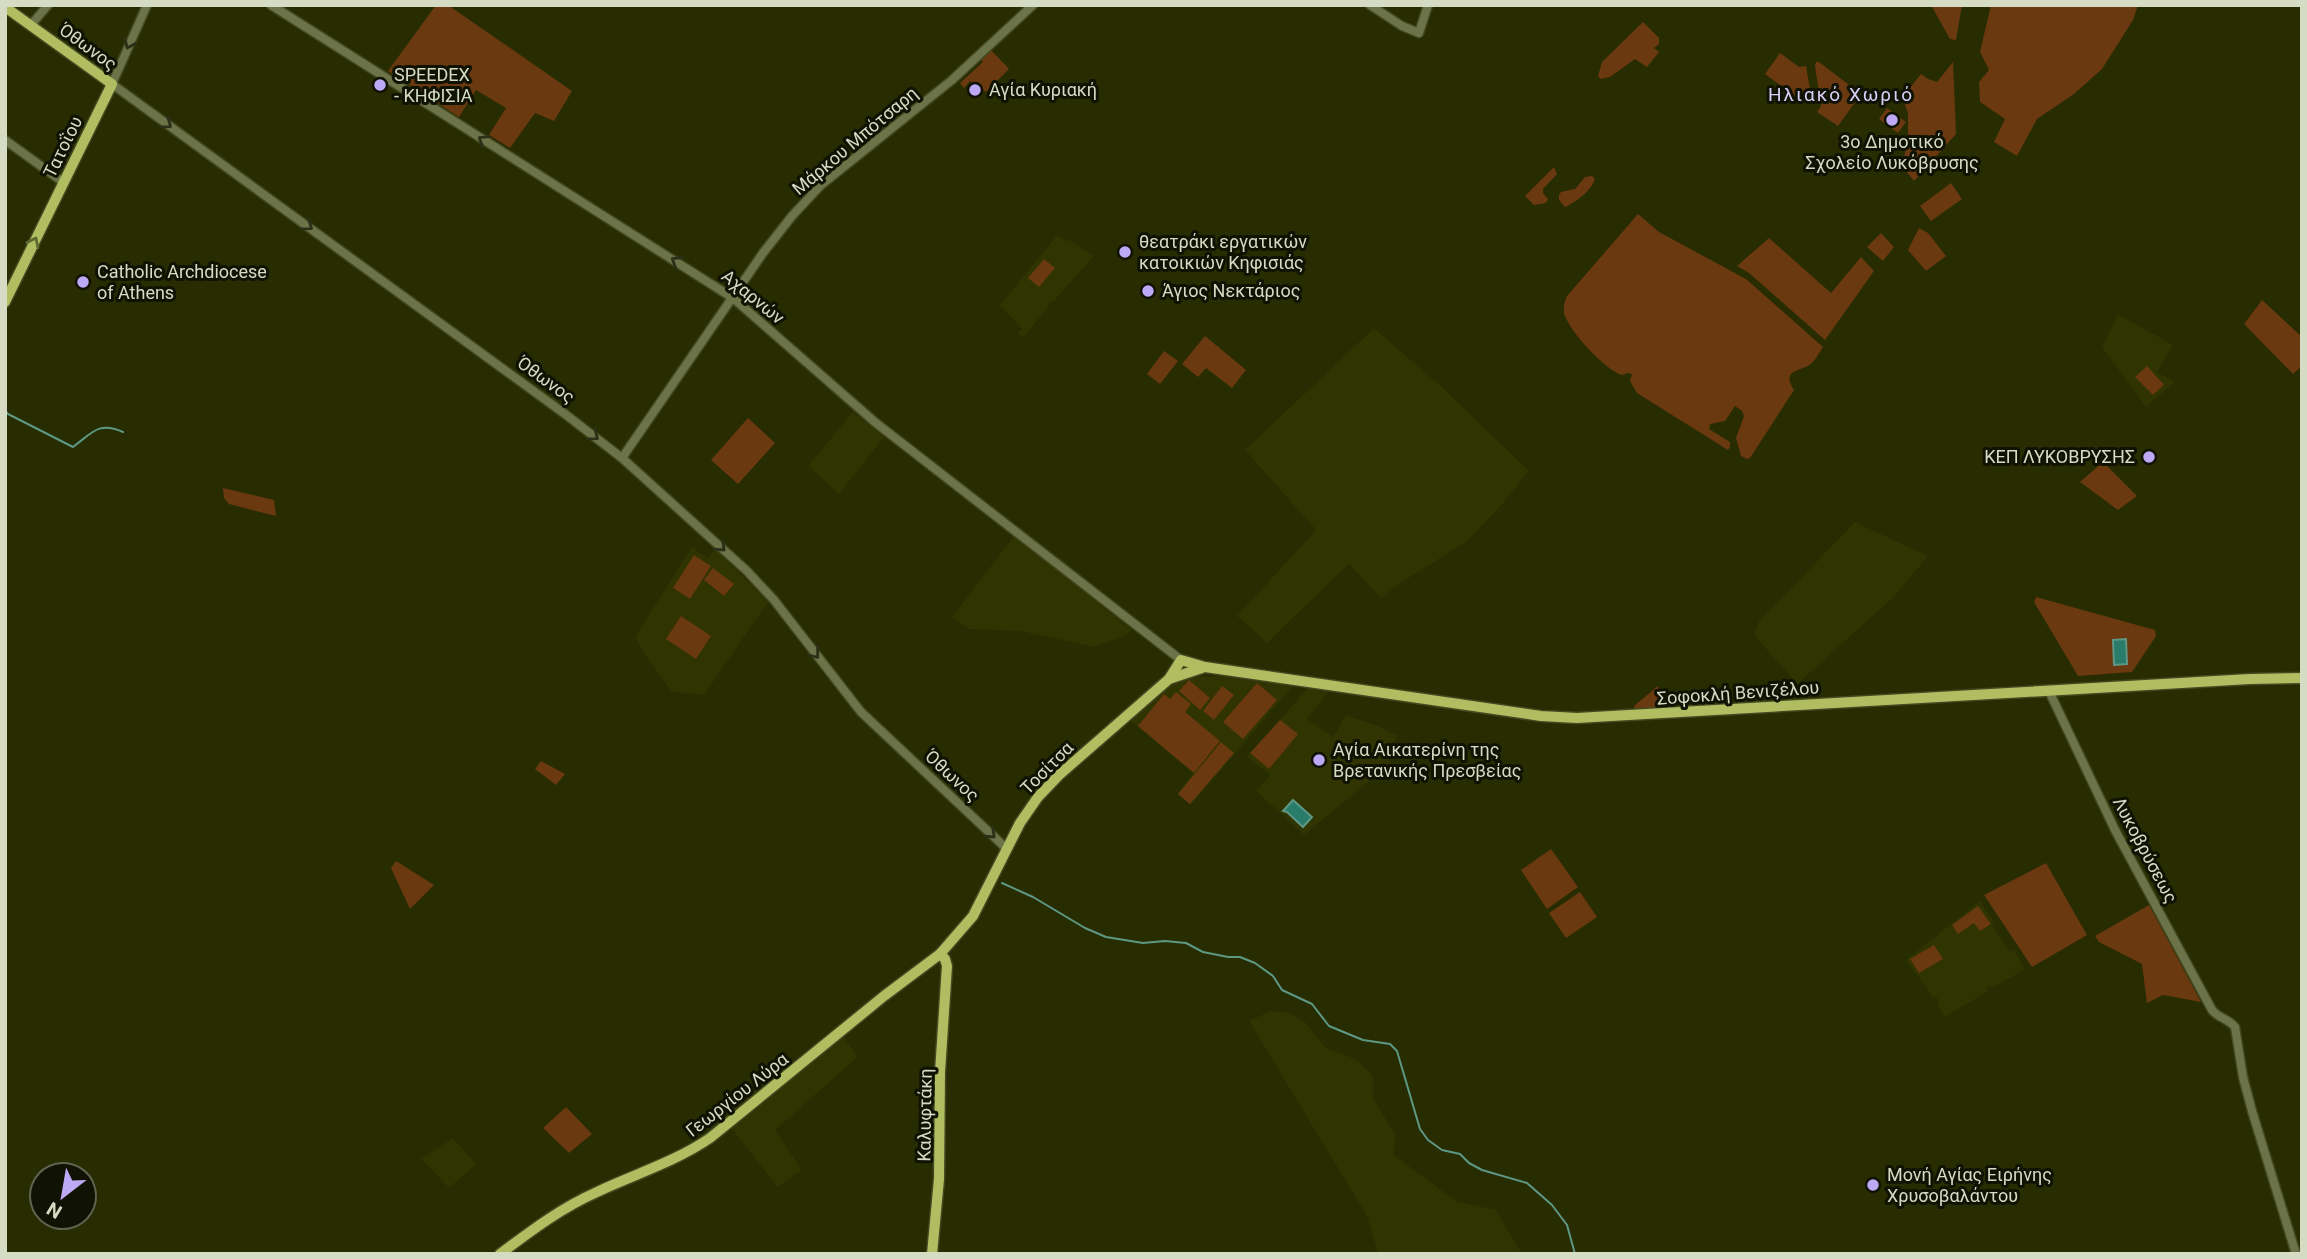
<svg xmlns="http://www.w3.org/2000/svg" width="2307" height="1259" viewBox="0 0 2307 1259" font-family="Roboto,sans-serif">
  <rect width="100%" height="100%" fill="#272c01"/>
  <g fill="#2f3400">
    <polygon points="1058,234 1059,237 1067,241 1068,239 1094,256 1052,303 1050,302 1048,305 1049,306 1023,338 1018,333 1022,329 1001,307 996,310"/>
    <polygon points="2118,314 2173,345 2157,372 2175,382 2146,407 2102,347"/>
    <polygon points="1374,328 1443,388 1529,471 1499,508 1467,541 1396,586 1383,597 1379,596 1349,564 1267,643 1237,616 1316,530 1245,450"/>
    <polygon points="853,412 884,437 839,494 808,466"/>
    <polygon points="1855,522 1928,556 1894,597 1797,684 1754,635 1759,621"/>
    <polygon points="1014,536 1049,564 1132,630 1124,636 1094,647 1020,631 969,629 952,617"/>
    <polygon points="692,547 708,558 715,549 768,602 704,695 672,692 644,653 635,637"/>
    <polygon points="1222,676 1293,686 1191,805 1177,794 1193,773 1129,720 1171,683 1188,677"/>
    <polygon points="1308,688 1329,691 1307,719 1333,737 1346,715 1378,726 1398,736 1384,756 1391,763 1304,835 1256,791 1270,775 1247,757"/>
    <polygon points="1980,901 1994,922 1992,925 2010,952 2014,950 2025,969 1996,986 1986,987 1988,991 1945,1017 1937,1005 1939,1001 1935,996 1933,997 1906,960 1932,939 1939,936 1938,934"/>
    <polygon points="1270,1011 1288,1012 1305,1022 1326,1048 1356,1059 1373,1076 1373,1098 1395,1134 1394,1155 1456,1201 1496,1210 1522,1254 1378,1254 1367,1216 1249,1021"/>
    <polygon points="842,1035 858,1057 775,1130 802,1170 777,1187 730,1126"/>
    <polygon points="453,1138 476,1164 449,1188 421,1159"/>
  </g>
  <g fill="#6a3910">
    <polygon points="436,5 448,5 572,91 554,121 535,113 510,148 489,135 506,108 476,90 459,117 388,71"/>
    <polygon points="1931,5 1962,5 1956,40 1950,39"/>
    <polygon points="1991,5 2138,5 2133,20 2102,69 2074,94 2037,119 2017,156 1994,142 2005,119 1980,102 1979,82 1989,70 1980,52"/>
    <polygon points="1643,22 1659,38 1659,44 1654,48 1659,52 1647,67 1635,59 1610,77 1601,79 1598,76 1602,62"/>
    <polygon points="991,50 1009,69 986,92 970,81 964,88 960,83 983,62 981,59"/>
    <polygon points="1780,53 1799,67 1806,66 1811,95 1808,102 1803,102 1765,74"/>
    <polygon points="1816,62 1819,62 1861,94 1838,126 1817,112 1821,106 1815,66"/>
    <polygon points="1953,62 1956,134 1914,181 1906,171 1903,161 1908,141 1908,113 1904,102 1906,93 1921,74 1928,79 1937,82"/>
    <polygon points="1887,108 1906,122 1898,133 1879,119"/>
    <polygon points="1554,167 1557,174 1543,189 1543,193 1548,199 1546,203 1534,205 1525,196"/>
    <path d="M 1592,176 L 1595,179 C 1592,190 1575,203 1565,207 L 1559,200 L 1559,195 L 1561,192 L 1575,189 L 1585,177 Z"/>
    <polygon points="1951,183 1962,199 1931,221 1920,206"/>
    <path d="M 1638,214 L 1659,232 L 1746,279 L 1823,347 C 1819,353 1814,363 1808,366 C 1794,372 1783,372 1794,390 L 1750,458 L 1747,459 L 1741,456 L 1736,438 L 1744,416 L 1742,411 L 1735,406 L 1725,421 L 1710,424 L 1709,429 L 1730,442 L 1730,447 L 1728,450 L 1637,393 L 1630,381 L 1632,374 L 1628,373 L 1622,375 C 1605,370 1568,330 1564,313 C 1563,306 1565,301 1567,296 Z"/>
    <polygon points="1919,228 1928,233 1946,256 1926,271 1908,250"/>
    <polygon points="1881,233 1894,247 1883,261 1867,247"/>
    <polygon points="1769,238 1831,293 1861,257 1874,271 1825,340 1749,273 1737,266"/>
    <polygon points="1044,259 1055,268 1039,287 1028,278"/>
    <polygon points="2262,300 2302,337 2302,366 2293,374 2244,324"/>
    <polygon points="1205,336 1246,370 1232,388 1206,368 1198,377 1182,364"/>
    <polygon points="1164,351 1178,361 1160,384 1147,374"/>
    <polygon points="2147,366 2164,385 2153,395 2135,377"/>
    <polygon points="748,418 775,443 738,484 711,460"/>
    <polygon points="2103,462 2137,496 2118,510 2080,482"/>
    <polygon points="223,488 274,500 276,516 229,504 224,498"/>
    <polygon points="694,555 711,566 690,599 673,588"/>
    <polygon points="713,568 734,584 724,596 704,580"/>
    <polygon points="2036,597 2155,630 2156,636 2132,672 2078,676 2034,602"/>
    <polygon points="681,616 711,636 696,659 666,639"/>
    <polygon points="1189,680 1210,698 1200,710 1179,691"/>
    <polygon points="1257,683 1277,700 1243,739 1223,722"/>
    <polygon points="1222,686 1234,695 1214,720 1203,711"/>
    <polygon points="1658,686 1660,708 1635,710 1634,706"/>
    <polygon points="1176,692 1191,704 1185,712 1220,741 1194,773 1138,726 1164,694 1170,699"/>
    <polygon points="1280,720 1298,734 1269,769 1250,753"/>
    <polygon points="1221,742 1234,753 1190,804 1178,794"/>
    <polygon points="541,761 565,774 556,785 535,769"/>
    <polygon points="1551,849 1578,887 1547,909 1521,870"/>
    <polygon points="396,861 434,885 410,909 391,868"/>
    <polygon points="2046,863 2087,935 2032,967 1984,895"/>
    <polygon points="1580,892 1597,917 1566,938 1549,913"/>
    <polygon points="2149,905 2201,1002 2163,995 2147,1003 2142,964 2099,942 2095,936"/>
    <polygon points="1978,906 1991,924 1980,931 1974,923 1958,934 1952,925"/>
    <polygon points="1934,945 1943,959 1919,973 1910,959"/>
    <polygon points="566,1107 592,1134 569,1153 543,1128"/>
  </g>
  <g fill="#2a7c6a" stroke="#5e9885" stroke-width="2">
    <polygon points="2126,639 2127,664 2114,665 2113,640"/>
    <polygon points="1293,800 1312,817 1303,827 1287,812 1283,811"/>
  </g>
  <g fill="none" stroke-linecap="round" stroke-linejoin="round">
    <g stroke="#5e9885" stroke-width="2">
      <path d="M 5,410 L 8,414 L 73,447 C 92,433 98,421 123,432"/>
      <polyline points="1002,883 1033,897 1085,928 1106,937 1143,943 1165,941 1186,943 1203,952 1228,957 1240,957 1255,963 1273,976 1282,990 1312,1004 1329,1026 1363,1040 1390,1044 1397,1051 1420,1129 1428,1140 1442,1150 1460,1154 1469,1163 1482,1170 1527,1183 1552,1205 1567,1225 1575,1254"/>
    </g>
    <g stroke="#434820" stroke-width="11">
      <g id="minor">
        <polyline points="147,5 112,84 565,414 622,458 747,571 774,600 861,712 1007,849"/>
        <polyline points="271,5 733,298 876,423 1181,660"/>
        <polyline points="1370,5 1402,26 1419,33 1428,5"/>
        <polyline points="31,25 48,5"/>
        <polyline points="5,140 63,182"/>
        <polyline points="622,458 763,253 792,216 820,186 952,80 1033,5"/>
        <path d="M 2049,691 L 2115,830 L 2212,1010 C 2218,1018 2229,1019 2235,1027 L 2243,1077 L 2252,1111 L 2296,1254"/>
      </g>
    </g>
    <g stroke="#434820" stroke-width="13">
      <g id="major">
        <polyline points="5,7 112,84 5,302"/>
        <polyline points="1169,679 1202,668"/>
        <path d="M 500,1254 C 532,1230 561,1208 597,1192 C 635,1174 675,1162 710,1138 L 884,996 L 940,954 L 973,916 L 1020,823 L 1038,797 L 1059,775 L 1169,679 L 1181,660 L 1205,667 L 1541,716 L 1577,718 L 2250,679 L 2302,678"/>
        <polyline points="932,1254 939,1179 940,1072 947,966 945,959 940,954"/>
      </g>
    </g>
    <use href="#minor" stroke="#6c7348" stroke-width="8"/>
    <use href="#major" stroke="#b0bd61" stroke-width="10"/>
  </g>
  <defs><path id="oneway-chevron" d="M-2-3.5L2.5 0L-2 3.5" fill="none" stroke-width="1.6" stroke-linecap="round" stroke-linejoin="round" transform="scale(1.75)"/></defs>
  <g stroke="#2c3018">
    <use href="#oneway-chevron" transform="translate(129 44) rotate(114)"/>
    <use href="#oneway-chevron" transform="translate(167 124) rotate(36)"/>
    <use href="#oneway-chevron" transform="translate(483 140) rotate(-148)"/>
    <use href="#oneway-chevron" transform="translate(308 226) rotate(36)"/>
    <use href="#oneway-chevron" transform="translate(676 261) rotate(-148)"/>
    <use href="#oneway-chevron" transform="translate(594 436) rotate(37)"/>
    <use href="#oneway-chevron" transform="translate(721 547) rotate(43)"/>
    <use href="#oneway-chevron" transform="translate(815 654) rotate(52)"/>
    <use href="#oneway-chevron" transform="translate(991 834) rotate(43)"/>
  </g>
  <use stroke="#606832" href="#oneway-chevron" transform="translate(34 242) rotate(-64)"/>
  <g fill="#bda9f5" stroke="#101303" stroke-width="2.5">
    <circle cx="380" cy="85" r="7"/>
    <circle cx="975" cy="90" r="7"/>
    <circle cx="1892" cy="120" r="7"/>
    <circle cx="1125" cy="252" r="7"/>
    <circle cx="83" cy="282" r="7"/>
    <circle cx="1148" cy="291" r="7"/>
    <circle cx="2149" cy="457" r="7"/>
    <circle cx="1319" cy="760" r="7"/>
    <circle cx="1873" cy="1185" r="7"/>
  </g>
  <g text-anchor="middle" stroke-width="6" stroke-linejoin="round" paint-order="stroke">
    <g font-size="18" fill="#d6dbc4" stroke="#101303">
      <text transform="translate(88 47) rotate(36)" y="6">Όθωνος</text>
      <text transform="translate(855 141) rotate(-40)" y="6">Μάρκου Μπότσαρη</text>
      <text transform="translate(63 147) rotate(-64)" y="6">Τατοΐου</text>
      <text transform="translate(753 297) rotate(39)" y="6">Αχαρνών</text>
      <text transform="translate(546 380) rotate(36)" y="6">Όθωνος</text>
      <text transform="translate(1738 693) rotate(-4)" y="6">Σοφοκλή Βενιζέλου</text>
      <text transform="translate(1047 768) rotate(-45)" y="6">Τοσίτσα</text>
      <text transform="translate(952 776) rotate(43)" y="6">Όθωνος</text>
      <text transform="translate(2145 850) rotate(62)" y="6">Λυκοβρύσεως</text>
      <text transform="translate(737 1095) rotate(-38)" y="6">Γεωργίου Λύρα</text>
      <text transform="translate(925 1115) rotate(-89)" y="6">Καλυφτάκη</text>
    </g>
    <g font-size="18" fill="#d6dbc4" stroke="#101303" text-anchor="start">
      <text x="394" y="81">SPEEDEX<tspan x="394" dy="21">- ΚΗΦΙΣΙΑ</tspan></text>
      <text x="989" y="96">Αγία Κυριακή</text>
      <text x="1892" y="148" text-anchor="middle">3ο Δημοτικό<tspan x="1892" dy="21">Σχολείο Λυκόβρυσης</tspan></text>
      <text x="1139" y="248">θεατράκι εργατικών<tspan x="1139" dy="21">κατοικιών Κηφισιάς</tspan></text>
      <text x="97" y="278">Catholic Archdiocese<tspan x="97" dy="21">of Athens</tspan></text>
      <text x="1162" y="297">Άγιος Νεκτάριος</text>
      <text x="2135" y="463" text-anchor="end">ΚΕΠ ΛΥΚΟΒΡΥΣΗΣ</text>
      <text x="1333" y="756">Αγία Αικατερίνη της<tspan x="1333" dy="21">Βρετανικής Πρεσβείας</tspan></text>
      <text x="1887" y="1181">Μονή Αγίας Ειρήνης<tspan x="1887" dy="21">Χρυσοβαλάντου</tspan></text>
    </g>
    <g font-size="19" letter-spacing="2" fill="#d9cffa" stroke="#101303">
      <text x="1841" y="101">Ηλιακό Χωριό</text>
    </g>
  </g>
  <rect width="2307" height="1259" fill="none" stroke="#d6dbc4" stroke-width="14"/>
  <g transform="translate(63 1196) rotate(211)"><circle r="33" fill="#101303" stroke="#5f6350" stroke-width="2"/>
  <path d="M0-5L12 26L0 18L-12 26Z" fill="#bda9f5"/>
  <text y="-10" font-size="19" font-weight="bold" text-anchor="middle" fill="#d6dbc4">N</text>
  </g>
</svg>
